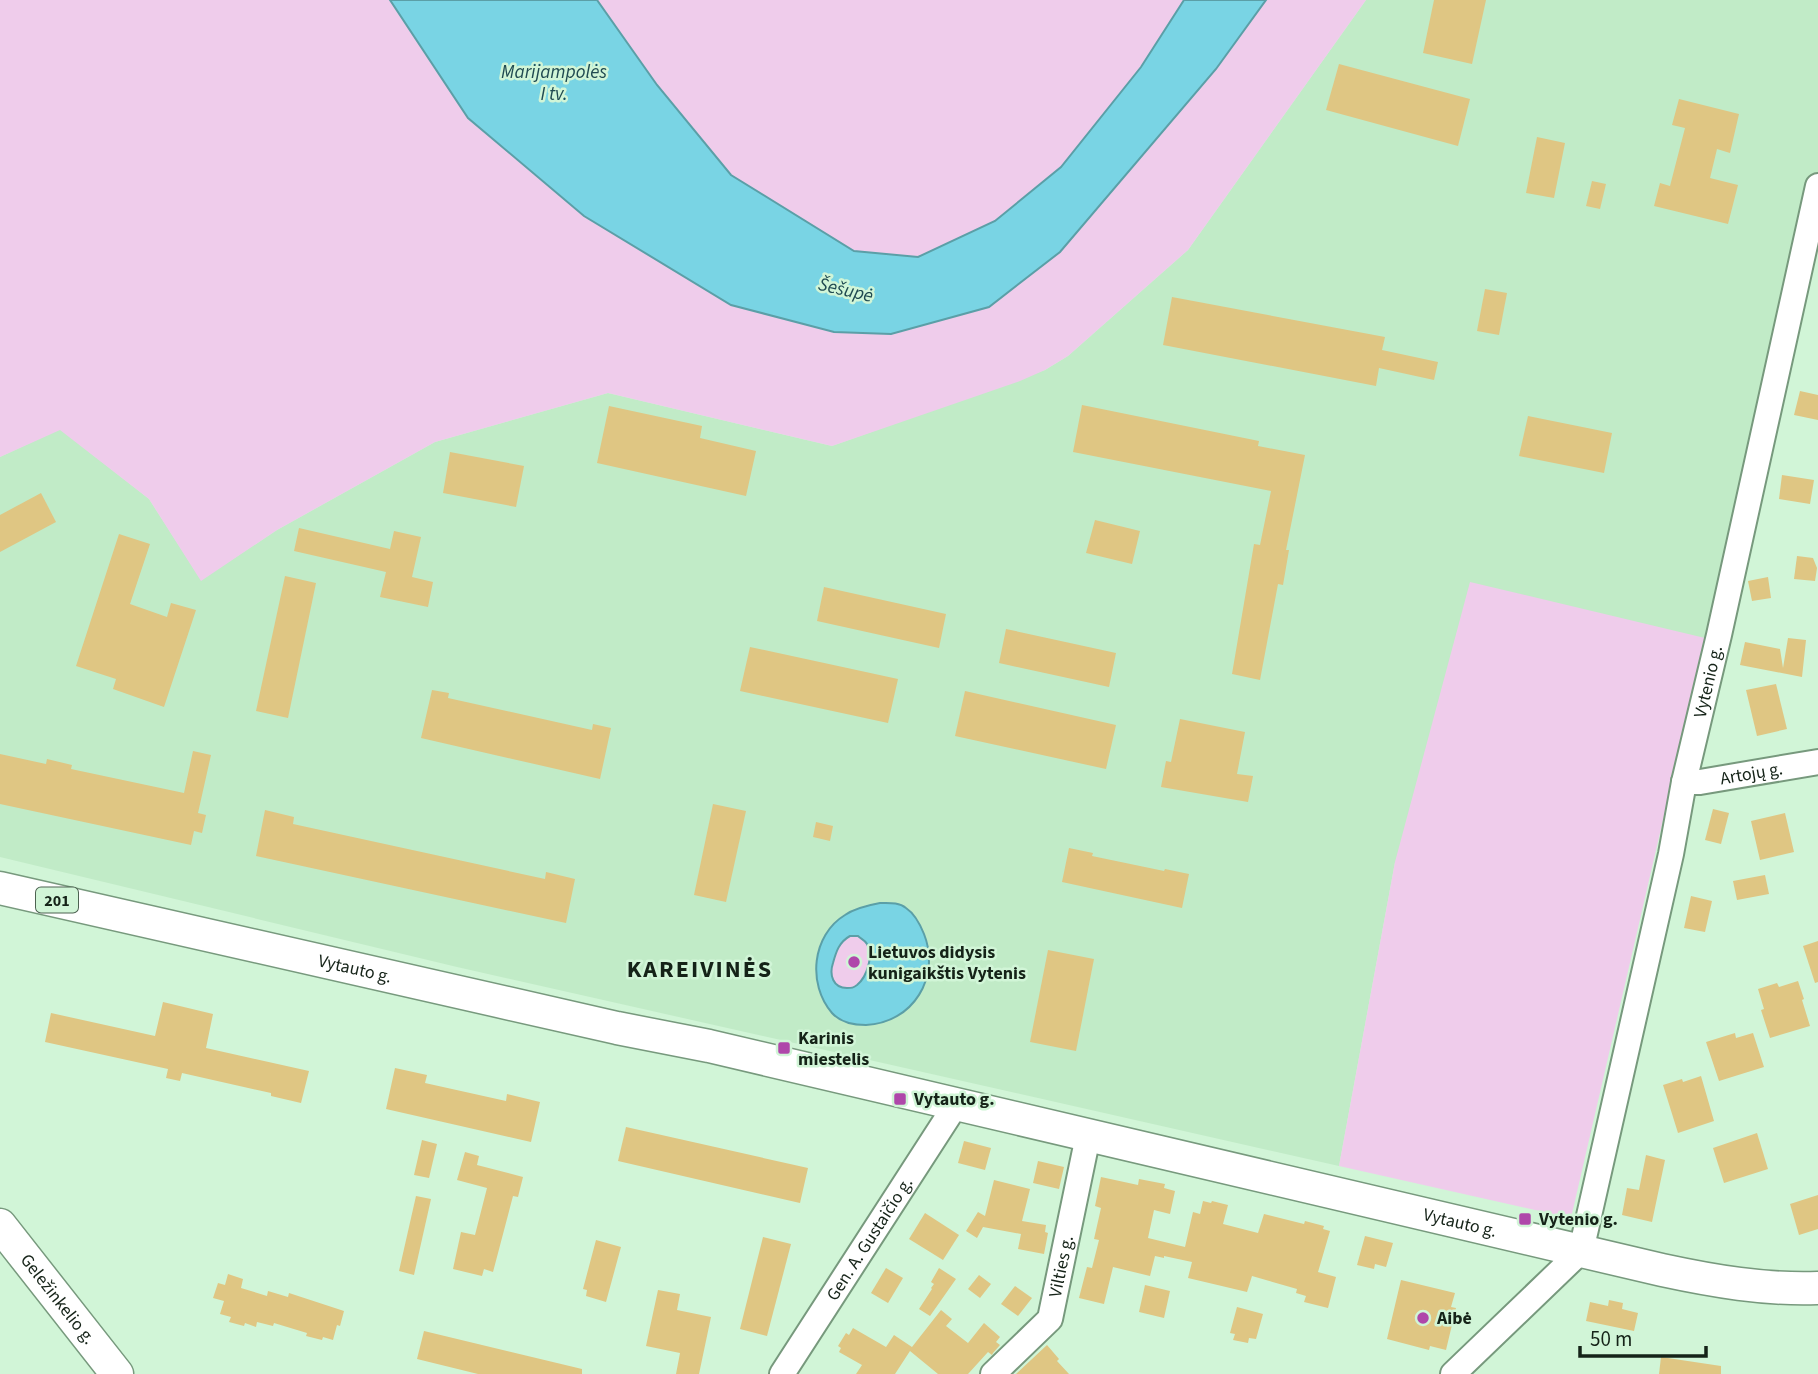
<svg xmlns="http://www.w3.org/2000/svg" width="1818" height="1374" viewBox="0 0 1818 1374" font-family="'Source Sans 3',sans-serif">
  <rect width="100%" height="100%" fill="#d1f5d7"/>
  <polygon fill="#c1ebc7" points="1366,0 1818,0 1818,186 1719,635 1705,638 1395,862 1339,1166 457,967 0,857 0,457 60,429 149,499 201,580 277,530 435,442 608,393 832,446 1045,370 1068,356 1188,250"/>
  <g fill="#efcceb">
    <polygon points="0,0 390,0 468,118 731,305 1060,252 1216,69 1266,0 1366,0 1188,250 1068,356 1045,370 1020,381 832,446 608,393 435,442 277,530 201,581 149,499 60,430 0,457"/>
    <polygon points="597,0 1184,0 1141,67 1061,167 995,221 918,257 854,251 731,175 657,85"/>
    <polygon points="1470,582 1705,638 1571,1218 1339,1166 1395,862"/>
    <path d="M 850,936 L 858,936 C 861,938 865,940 867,944 C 874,955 867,977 857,985 C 853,988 852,988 847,988 C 833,988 829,975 833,964 C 836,952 839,942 850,936 Z"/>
  </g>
  <g fill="#79d4e4" stroke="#5b9fa7" stroke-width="2" fill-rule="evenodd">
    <polygon points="390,0 597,0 657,85 731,175 854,251 918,257 995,221 1061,167 1141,67 1184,0 1266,0 1216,69 1060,252 989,307 891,334 834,332 731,305 584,216 468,118"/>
    <path d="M 880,903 C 889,903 899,902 906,908 C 915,914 920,924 924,934 C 941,977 913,1023 866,1025 C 853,1025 840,1022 832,1013 C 807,984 812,935 845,915 C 855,908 869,905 880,903 ZM 850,936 L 858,936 C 861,939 865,940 867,944 C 874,955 867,977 857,985 C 853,988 852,988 847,988 C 833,988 829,975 833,963 C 836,952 839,942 850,936 Z"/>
  </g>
  <g fill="#dfc683">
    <polygon points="1434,0 1486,0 1472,64 1423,53"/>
    <polygon points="1339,64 1470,99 1458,146 1326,110"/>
    <polygon points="1679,99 1739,114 1730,153 1717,149 1710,178 1738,185 1728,224 1654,206 1660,183 1670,186 1685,128 1672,125"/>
    <polygon points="1537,137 1565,143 1554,198 1526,193"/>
    <polygon points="1592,181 1606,184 1600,209 1586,206"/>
    <polygon points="1485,289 1507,293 1499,335 1477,331"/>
    <polygon points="1172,297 1385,337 1382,350 1438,362 1434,380 1379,368 1376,386 1163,345"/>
    <polygon points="1800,391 1818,395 1818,420 1794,415"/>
    <polygon points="1082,405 1259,441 1258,446 1305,455 1286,550 1289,550 1283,585 1278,584 1260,680 1232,674 1254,544 1260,545 1271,491 1073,452"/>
    <polygon points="609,406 702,426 700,438 756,451 746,496 597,463"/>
    <polygon points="1528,416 1612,433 1604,473 1519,456"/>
    <polygon points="450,452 524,466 516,507 443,493"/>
    <polygon points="1782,475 1814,480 1810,504 1779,499"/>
    <polygon points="41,493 56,522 0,552 0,515"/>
    <polygon points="1095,520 1140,531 1132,564 1086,553"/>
    <polygon points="299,528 390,549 394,531 421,537 412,577 433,582 428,607 380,597 386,572 294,551"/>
    <polygon points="119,534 150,544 130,604 167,617 171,603 196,610 164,707 113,689 116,679 76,666"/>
    <polygon points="1797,556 1813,558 1817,568 1815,581 1794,579"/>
    <polygon points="285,576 316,583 288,718 256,711"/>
    <polygon points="1768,577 1771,598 1752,601 1748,581"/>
    <polygon points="824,587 946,614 939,648 817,621"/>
    <polygon points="1006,629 1116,653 1109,687 999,663"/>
    <polygon points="1788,638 1806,640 1802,677 1740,665 1745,642 1780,649 1783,668"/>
    <polygon points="750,647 898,679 888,723 740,691"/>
    <polygon points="1776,684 1787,729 1757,736 1746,690"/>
    <polygon points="432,690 449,693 448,698 592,730 593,724 611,728 600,779 421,738"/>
    <polygon points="965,691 1116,725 1106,769 955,736"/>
    <polygon points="1180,719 1245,732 1237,774 1253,776 1248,802 1161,787 1166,761 1171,762"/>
    <polygon points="193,751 211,755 198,813 206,815 202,833 194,831 191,845 0,804 0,754 46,764 47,759 72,765 71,769 184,793"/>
    <polygon points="713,804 746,811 726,902 694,895"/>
    <polygon points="1713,809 1729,813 1721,844 1705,840"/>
    <polygon points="265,810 294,817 293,824 545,879 546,872 575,879 566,923 256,856"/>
    <polygon points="1785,813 1794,852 1760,860 1751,821"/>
    <polygon points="816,822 833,826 830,841 813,837"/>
    <polygon points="1069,848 1093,853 1092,856 1164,871 1165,869 1189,874 1182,908 1062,882"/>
    <polygon points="1765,875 1769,894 1737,900 1733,881"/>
    <polygon points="1691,896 1712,901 1705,932 1684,928"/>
    <polygon points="1818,941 1818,982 1815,983 1803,946"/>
    <polygon points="1048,950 1094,959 1076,1051 1030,1042"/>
    <polygon points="1798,981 1804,999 1802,1000 1810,1026 1770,1038 1761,1010 1764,1009 1758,989 1777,983 1779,987"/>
    <polygon points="163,1002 213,1014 206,1048 309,1071 301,1103 271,1096 271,1093 182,1073 180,1081 166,1078 168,1069 45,1042 51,1013 155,1036"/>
    <polygon points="1735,1033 1736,1038 1753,1033 1764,1067 1719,1081 1706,1042"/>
    <polygon points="395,1068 427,1075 425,1083 506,1101 507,1094 540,1102 531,1142 386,1109"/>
    <polygon points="1701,1076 1714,1121 1678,1133 1663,1085 1682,1079 1683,1082"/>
    <polygon points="626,1127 808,1168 800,1203 618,1161"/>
    <polygon points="1757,1133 1768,1169 1724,1183 1713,1148"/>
    <polygon points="422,1140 437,1144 429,1178 414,1175"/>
    <polygon points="964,1141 991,1148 985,1170 958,1163"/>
    <polygon points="465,1152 479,1156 477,1165 523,1177 518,1197 513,1196 493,1272 484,1269 482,1276 453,1269 461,1232 475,1235 487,1188 457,1180"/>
    <polygon points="1646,1155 1665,1160 1652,1222 1622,1215 1627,1188 1639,1190"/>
    <polygon points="1038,1161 1064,1167 1059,1189 1033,1183"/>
    <polygon points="1101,1177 1138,1185 1139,1179 1165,1184 1164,1188 1175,1191 1170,1214 1154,1210 1148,1238 1185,1247 1193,1212 1200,1214 1203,1201 1211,1203 1212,1201 1228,1205 1223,1224 1258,1233 1264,1214 1304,1224 1305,1221 1324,1226 1323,1229 1330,1231 1318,1272 1336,1277 1328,1308 1304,1302 1306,1296 1296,1293 1297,1289 1252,1276 1247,1292 1188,1278 1192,1262 1164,1256 1164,1258 1155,1256 1150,1276 1113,1267 1104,1304 1079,1298 1087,1267 1092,1268 1099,1240 1094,1239 1101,1208 1095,1206"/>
    <polygon points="994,1180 1030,1189 1022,1221 1046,1225 1045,1232 1048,1233 1044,1254 1018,1249 1021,1234 983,1227 977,1238 966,1231 978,1212 985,1216"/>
    <polygon points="1818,1195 1818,1229 1799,1235 1790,1204"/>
    <polygon points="416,1196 431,1199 414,1275 399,1271"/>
    <polygon points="925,1213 959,1235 943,1260 909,1239"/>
    <polygon points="1365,1236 1393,1243 1386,1267 1375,1264 1374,1269 1357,1265"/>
    <polygon points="763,1237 791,1244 767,1336 740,1329"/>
    <polygon points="596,1240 621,1247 606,1302 586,1296 587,1290 583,1289"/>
    <polygon points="886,1268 903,1278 888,1303 871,1293"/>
    <polygon points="939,1268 956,1279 930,1316 919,1309 932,1289 931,1288 934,1284 931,1282"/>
    <polygon points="228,1274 243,1279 241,1288 267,1296 268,1291 288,1297 289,1293 344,1311 340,1326 337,1325 333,1340 323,1337 322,1340 306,1336 307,1333 274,1323 273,1326 257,1322 256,1327 245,1323 244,1326 229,1322 231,1317 220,1314 224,1301 213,1298 218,1283 225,1285"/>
    <polygon points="979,1275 991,1284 980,1298 968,1289"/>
    <polygon points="1401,1280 1455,1293 1451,1307 1456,1308 1446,1350 1430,1346 1429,1350 1387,1339"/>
    <polygon points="1145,1285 1170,1291 1164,1318 1139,1312"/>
    <polygon points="1015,1286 1032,1298 1018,1316 1001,1304"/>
    <polygon points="658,1290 680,1294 677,1310 711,1317 699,1374 676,1374 680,1353 646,1346"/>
    <polygon points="1609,1300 1623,1303 1622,1309 1638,1313 1634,1331 1586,1321 1590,1302 1608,1306"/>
    <polygon points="1237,1307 1263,1314 1256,1339 1249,1338 1248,1343 1233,1340 1235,1334 1230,1333"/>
    <polygon points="941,1310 952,1319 946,1326 968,1343 984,1323 1000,1337 996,1342 1000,1345 993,1353 992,1355 988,1352 968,1374 938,1374 910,1351 895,1374 856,1374 862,1365 839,1352 841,1348 838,1346 846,1333 849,1335 853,1328 886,1347 894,1335 912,1347"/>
    <polygon points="424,1331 582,1369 582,1374 478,1374 417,1359"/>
    <polygon points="1047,1345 1059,1359 1057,1361 1069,1374 1016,1374"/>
    <polygon points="1661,1357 1721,1366 1721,1374 1659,1374"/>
  </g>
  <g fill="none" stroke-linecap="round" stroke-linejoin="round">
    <g stroke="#77997d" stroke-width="28">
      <g id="minor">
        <path id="s1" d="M 1684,782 L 1700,782 L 1818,762"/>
        <path id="s2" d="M 782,1374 L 957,1103"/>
        <path id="s3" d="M 993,1374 L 1050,1319 L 1088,1136"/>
        <path id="s4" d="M 1453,1374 L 1581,1251 L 1671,854 L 1684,782 L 1719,635 L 1818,186"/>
      </g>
    </g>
    <g stroke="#77997d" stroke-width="35">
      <g id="major">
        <path id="s5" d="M 0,888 L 617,1028 L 709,1046 L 1662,1270 C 1713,1281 1765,1290 1818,1288"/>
        <path id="s6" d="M 0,1225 L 117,1374"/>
      </g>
    </g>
    <use href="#minor" stroke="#fff" stroke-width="24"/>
    <use href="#major" stroke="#fff" stroke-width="32"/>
  </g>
  <g fill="#af47aa" stroke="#d1f5d7" stroke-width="2.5">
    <circle cx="854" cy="962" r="7"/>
    <rect x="777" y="1041" width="14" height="14" rx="3.5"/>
    <rect x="893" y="1092" width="14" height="14" rx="3.5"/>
    <rect x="1518" y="1212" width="14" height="14" rx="3.5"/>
    <circle cx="1423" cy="1318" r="7"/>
  </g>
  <g text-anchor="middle" stroke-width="5" stroke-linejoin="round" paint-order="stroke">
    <rect fill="#d1f5d7" stroke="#4d6251" stroke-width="2" x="36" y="887.5" width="42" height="25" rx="5"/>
    <g font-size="16" font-weight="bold" fill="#152318">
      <text x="57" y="906">201</text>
    </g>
    <g font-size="18" fill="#152318" stroke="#d1f5d7">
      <text dy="6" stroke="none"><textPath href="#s4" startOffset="761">Vytenio g.</textPath></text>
      <text dy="6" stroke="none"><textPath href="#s1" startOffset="68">Artojų g.</textPath></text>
      <text dy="6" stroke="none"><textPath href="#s5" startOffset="364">Vytauto g.</textPath></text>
      <text dy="6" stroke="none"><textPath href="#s5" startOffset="1498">Vytauto g.</textPath></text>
      <text dy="6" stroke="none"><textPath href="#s2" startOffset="161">Gen. A. Gustaičio g.</textPath></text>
      <text dy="6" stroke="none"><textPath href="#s3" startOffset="133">Vilties g.</textPath></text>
      <text dy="6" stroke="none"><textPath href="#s6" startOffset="94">Geležinkelio g.</textPath></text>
    </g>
    <g font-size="18" font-weight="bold" fill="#152318" stroke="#d1f5d7" text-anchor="start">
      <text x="868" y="958">Lietuvos didysis<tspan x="868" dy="21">kunigaikštis Vytenis</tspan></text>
      <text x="798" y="1044">Karinis<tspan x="798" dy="21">miestelis</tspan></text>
      <text x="914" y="1105">Vytauto g.</text>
      <text x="1539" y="1225">Vytenio g.</text>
      <text x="1437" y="1324">Aibė</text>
    </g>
    <g font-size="19" font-style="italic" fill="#204a51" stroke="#d1f5d7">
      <text x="554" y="78">Marijampolės<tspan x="554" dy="22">I tv.</tspan></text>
      <text transform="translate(846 289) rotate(13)" y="7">Šešupė</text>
    </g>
    <g font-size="24" font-weight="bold" letter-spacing="2" fill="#152318" stroke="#d1f5d7">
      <text x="700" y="977">KAREIVINĖS</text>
    </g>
  </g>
  <path d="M1580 1346v10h126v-10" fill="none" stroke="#152318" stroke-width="3.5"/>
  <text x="1590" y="1346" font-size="21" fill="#152318" stroke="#d1f5d7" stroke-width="5" paint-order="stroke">50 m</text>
</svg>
